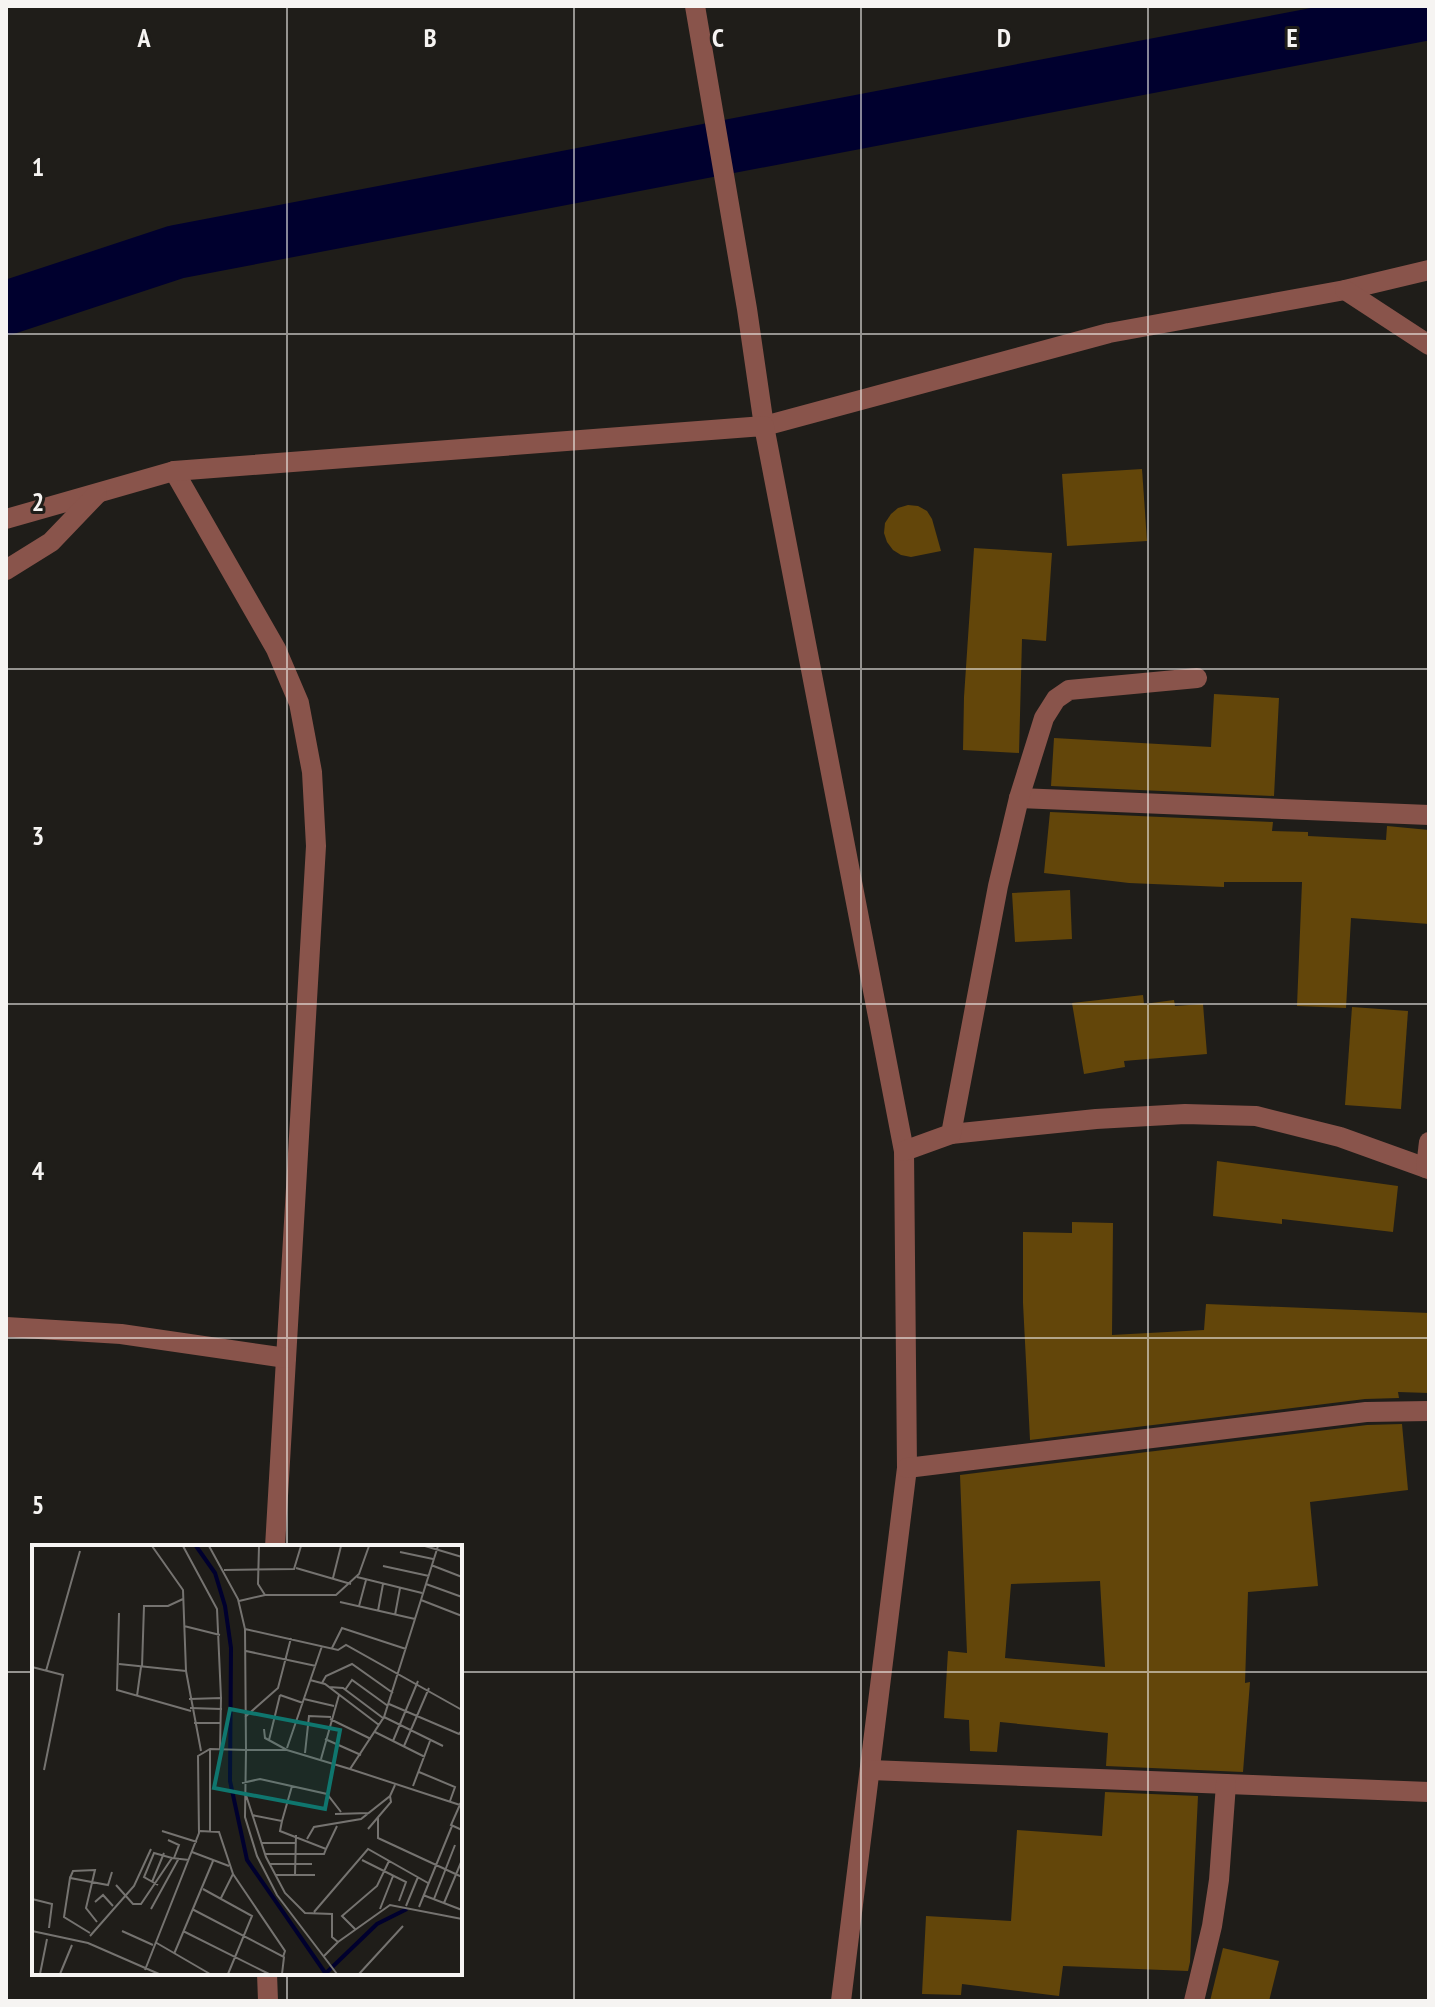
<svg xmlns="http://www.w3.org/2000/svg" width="1435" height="2007" viewBox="0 0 1435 2007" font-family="'PT Sans Narrow',sans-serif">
  <rect width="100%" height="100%" fill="#1f1d19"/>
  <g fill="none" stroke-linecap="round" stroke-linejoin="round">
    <polyline stroke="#00002e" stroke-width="54" points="6,308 176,252 1429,13"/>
  </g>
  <g fill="#63460a" fill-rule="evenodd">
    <polygon points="1142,469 1147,541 1067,546 1062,474"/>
    <polygon points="908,505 918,506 927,511 932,519 941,551 911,557 901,555 893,550 887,542 884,533 885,523 891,514 898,508"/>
    <polygon points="974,548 1052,553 1046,641 1022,639 1019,753 963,750 964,697"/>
    <polygon points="1214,694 1279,698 1274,796 1051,786 1054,738 1211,747"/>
    <polygon points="1050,812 1273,822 1272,831 1308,832 1308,836 1386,840 1387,826 1429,830 1429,924 1351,918 1346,1008 1297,1006 1302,882 1224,882 1224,887 1129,883 1044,873"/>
    <polygon points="1070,890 1072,939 1015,942 1012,893"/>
    <polygon points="1143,995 1144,1004 1174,1000 1175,1006 1203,1004 1207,1054 1124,1061 1125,1067 1084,1074 1072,1003"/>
    <polygon points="1352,1007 1408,1011 1401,1109 1345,1105"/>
    <polygon points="1217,1161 1398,1186 1393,1232 1282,1219 1282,1224 1213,1216"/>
    <polygon points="1072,1222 1113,1223 1112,1335 1204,1330 1206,1304 1429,1313 1429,1393 1398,1392 1399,1398 1365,1399 1030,1440 1023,1303 1023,1232 1072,1233"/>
    <path d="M 1402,1424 L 1408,1490 L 1310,1502 L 1318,1586 L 1248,1592 L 1245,1683 L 1250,1682 L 1243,1772 L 1106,1766 L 1108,1733 L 1000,1722 L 997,1752 L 970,1751 L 969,1720 L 944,1718 L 948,1651 L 967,1653 L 960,1475 L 1367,1425 ZM 1100,1581 L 1105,1667 L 1005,1658 L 1011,1584 Z"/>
    <polygon points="1105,1792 1198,1796 1190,1962 1188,1971 1063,1966 1059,1996 962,1984 961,1995 922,1994 926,1916 1011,1921 1017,1830 1102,1836"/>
    <polygon points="1223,1948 1279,1961 1269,2001 1210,2001"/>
  </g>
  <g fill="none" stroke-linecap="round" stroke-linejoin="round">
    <g stroke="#89544b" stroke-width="20">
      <polyline points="695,6 747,309 764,426 1109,333 1345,290 1429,270"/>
      <polyline points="1345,290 1429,345"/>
      <polyline points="174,471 276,649 299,703 312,772 316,846 275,1547"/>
      <polyline points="6,519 174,471 764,426 904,1151 907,1468 841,2001"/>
      <polyline points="6,570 51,542 97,494"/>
      <polyline points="1019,798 1429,815"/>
      <polyline points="951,1134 1096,1119 1185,1114 1256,1116 1340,1137 1429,1169"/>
      <polyline points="904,1151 951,1134 998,886 1019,798 1044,718 1056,699 1069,690 1197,678"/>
      <polyline points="1426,1168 1429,1142"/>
      <polyline points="6,1327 121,1334 286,1358"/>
      <polyline points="907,1468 1366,1412 1429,1411"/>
      <polyline points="870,1770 1429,1792"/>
      <polyline points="267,1973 268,2001"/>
      <polyline points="1194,2001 1212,1926 1219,1880 1226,1784"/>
    </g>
  </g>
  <path fill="none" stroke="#f6f4f2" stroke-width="2" stroke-opacity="0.55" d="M 287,6 L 287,1547M 574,6 L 574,2001M 861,6 L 861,2001M 1148,6 L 1148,2001M 6,334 L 1429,334M 6,669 L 1429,669M 6,1004 L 1429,1004M 6,1338 L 1429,1338M 6,1672 L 34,1672M 460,1672 L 1429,1672M 287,1973 L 287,2001"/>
  <g transform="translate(32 1545)">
    <rect width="430" height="430" fill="#1f1d19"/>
    <path fill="none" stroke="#00002e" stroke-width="4" d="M 164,1 L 183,28 L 193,61 L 199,103 L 198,236 L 215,315 L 294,429M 293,429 L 345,379 L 375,364"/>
    <path fill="none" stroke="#757370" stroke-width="2" d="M 120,1 L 151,45 L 154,126 L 169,206M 151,1 L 185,64 L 189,153M 227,1 L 226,39 L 233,50M 393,1 L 430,12M 368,7 L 401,14M 399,20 L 430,32M 351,21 L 397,31M 264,23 L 319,39M 192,25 L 262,24 L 269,1M 325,32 L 390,48M 301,33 L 309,1M 394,39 L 430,52M 389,55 L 430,71M 207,56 L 233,50 L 304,50 L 327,29 L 337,1M 308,57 L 383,74M 327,61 L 334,35M 346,66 L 351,39M 87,68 L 85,145 L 159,166M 363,70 L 368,43M 152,81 L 188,90M 213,84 L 306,105 L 314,100 L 430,165M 300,103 L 310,83 L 374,104M 214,106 L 284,121M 87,119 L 154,126M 0,122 L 31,130 L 12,225M 110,122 L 112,61 L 136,61 L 151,54M 14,126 L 48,6M 278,135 L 293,139 L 347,180M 290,138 L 294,131 L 320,119 L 361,148M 297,142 L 311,143 L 351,173M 313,145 L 320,135 L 356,161M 248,150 L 271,158M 105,151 L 109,122M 157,154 L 189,153 L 188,205M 272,154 L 302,161M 357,159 L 427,189 L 430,185M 158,163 L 190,164M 213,172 L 246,143 L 259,93M 352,172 L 411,201M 298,174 L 339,194M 162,178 L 189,178M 232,184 L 233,193 L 255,205M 343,187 L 393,212M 293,194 L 329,210M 237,195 L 248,150M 361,196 L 386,136M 372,201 L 397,143M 255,203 L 290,101M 273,208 L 277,171 L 299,172M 289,214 L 307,150M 318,224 L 428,260M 387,227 L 423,242 L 418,256M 210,238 L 228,234 L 295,249 L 309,267M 381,241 L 398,196M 214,250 L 234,312 L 253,348 L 273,368 L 300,369 L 300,392 L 306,397 L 292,411M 430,255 L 419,280 L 430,285M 303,269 L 337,268M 220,270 L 250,276 L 248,286 L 294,304 L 305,281M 346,272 L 346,293 L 430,332M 250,276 L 260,241M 336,284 L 359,257 L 358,251M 130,286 L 165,297M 168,286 L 187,287 L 201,329 L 189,353M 178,287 L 178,204M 275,294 L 282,282 L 329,274 L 358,251 L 363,240M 136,295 L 147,300 L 142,313M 230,298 L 264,298M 160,307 L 197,321M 233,309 L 292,309 L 294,304M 330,315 L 374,337 L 367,356M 238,319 L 280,319M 201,329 L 253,406 L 251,412M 243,330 L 283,330M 263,330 L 264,290M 38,333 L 41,326 L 63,325 L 54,363 L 65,377M 120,337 L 132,308M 84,340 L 101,359 L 109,359 L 140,313 L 157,315M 126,340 L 112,332 L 122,308 L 140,313M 171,344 L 220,371 L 196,429M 391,350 L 430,365M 0,354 L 20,359 L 17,383M 402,354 L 423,300M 63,357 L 71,350 L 81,361M 412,358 L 430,315M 374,361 L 386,332M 387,362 L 420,281M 119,364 L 147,313M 160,364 L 252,412 L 250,429M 348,364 L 361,331M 282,367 L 336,304 L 396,338M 323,384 L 310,371 L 345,341 L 357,316M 0,386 L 56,398 L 127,429M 90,386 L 121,400M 151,386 L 237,429M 58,388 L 32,372 L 38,333 L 76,340 L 80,327M 58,391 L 102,341 L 119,304M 123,397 L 178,429M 306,397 L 358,360 L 430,374M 142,409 L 181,316M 113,425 L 167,288 L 166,211 L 178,204 L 214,205 L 213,84 L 206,54 L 177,1M 8,429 L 15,394M 28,429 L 40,400M 305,429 L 245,350 L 225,311 L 213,272 L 214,205 L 255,205 L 318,224 L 352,172 L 406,1M 327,429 L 371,381"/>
    <path fill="#0f766e" fill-opacity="0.15" stroke="#0f766e" stroke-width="4" d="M 198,164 L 308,185 L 293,264 L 182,243 Z"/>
    <rect width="430" height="430" fill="none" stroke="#f6f4f2" stroke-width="4"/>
  </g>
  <g font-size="26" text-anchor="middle" font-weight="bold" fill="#f6f4f2" stroke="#1f1d19" stroke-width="6" stroke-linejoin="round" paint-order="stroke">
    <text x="144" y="47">A</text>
    <text x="430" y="47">B</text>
    <text x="718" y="47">C</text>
    <text x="1004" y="47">D</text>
    <text x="1292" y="47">E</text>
    <text x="38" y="176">1</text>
    <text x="38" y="511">2</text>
    <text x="38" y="845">3</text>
    <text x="38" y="1180">4</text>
    <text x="38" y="1514">5</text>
  </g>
  <rect width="1435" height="2007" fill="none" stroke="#f6f4f2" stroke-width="16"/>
</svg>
